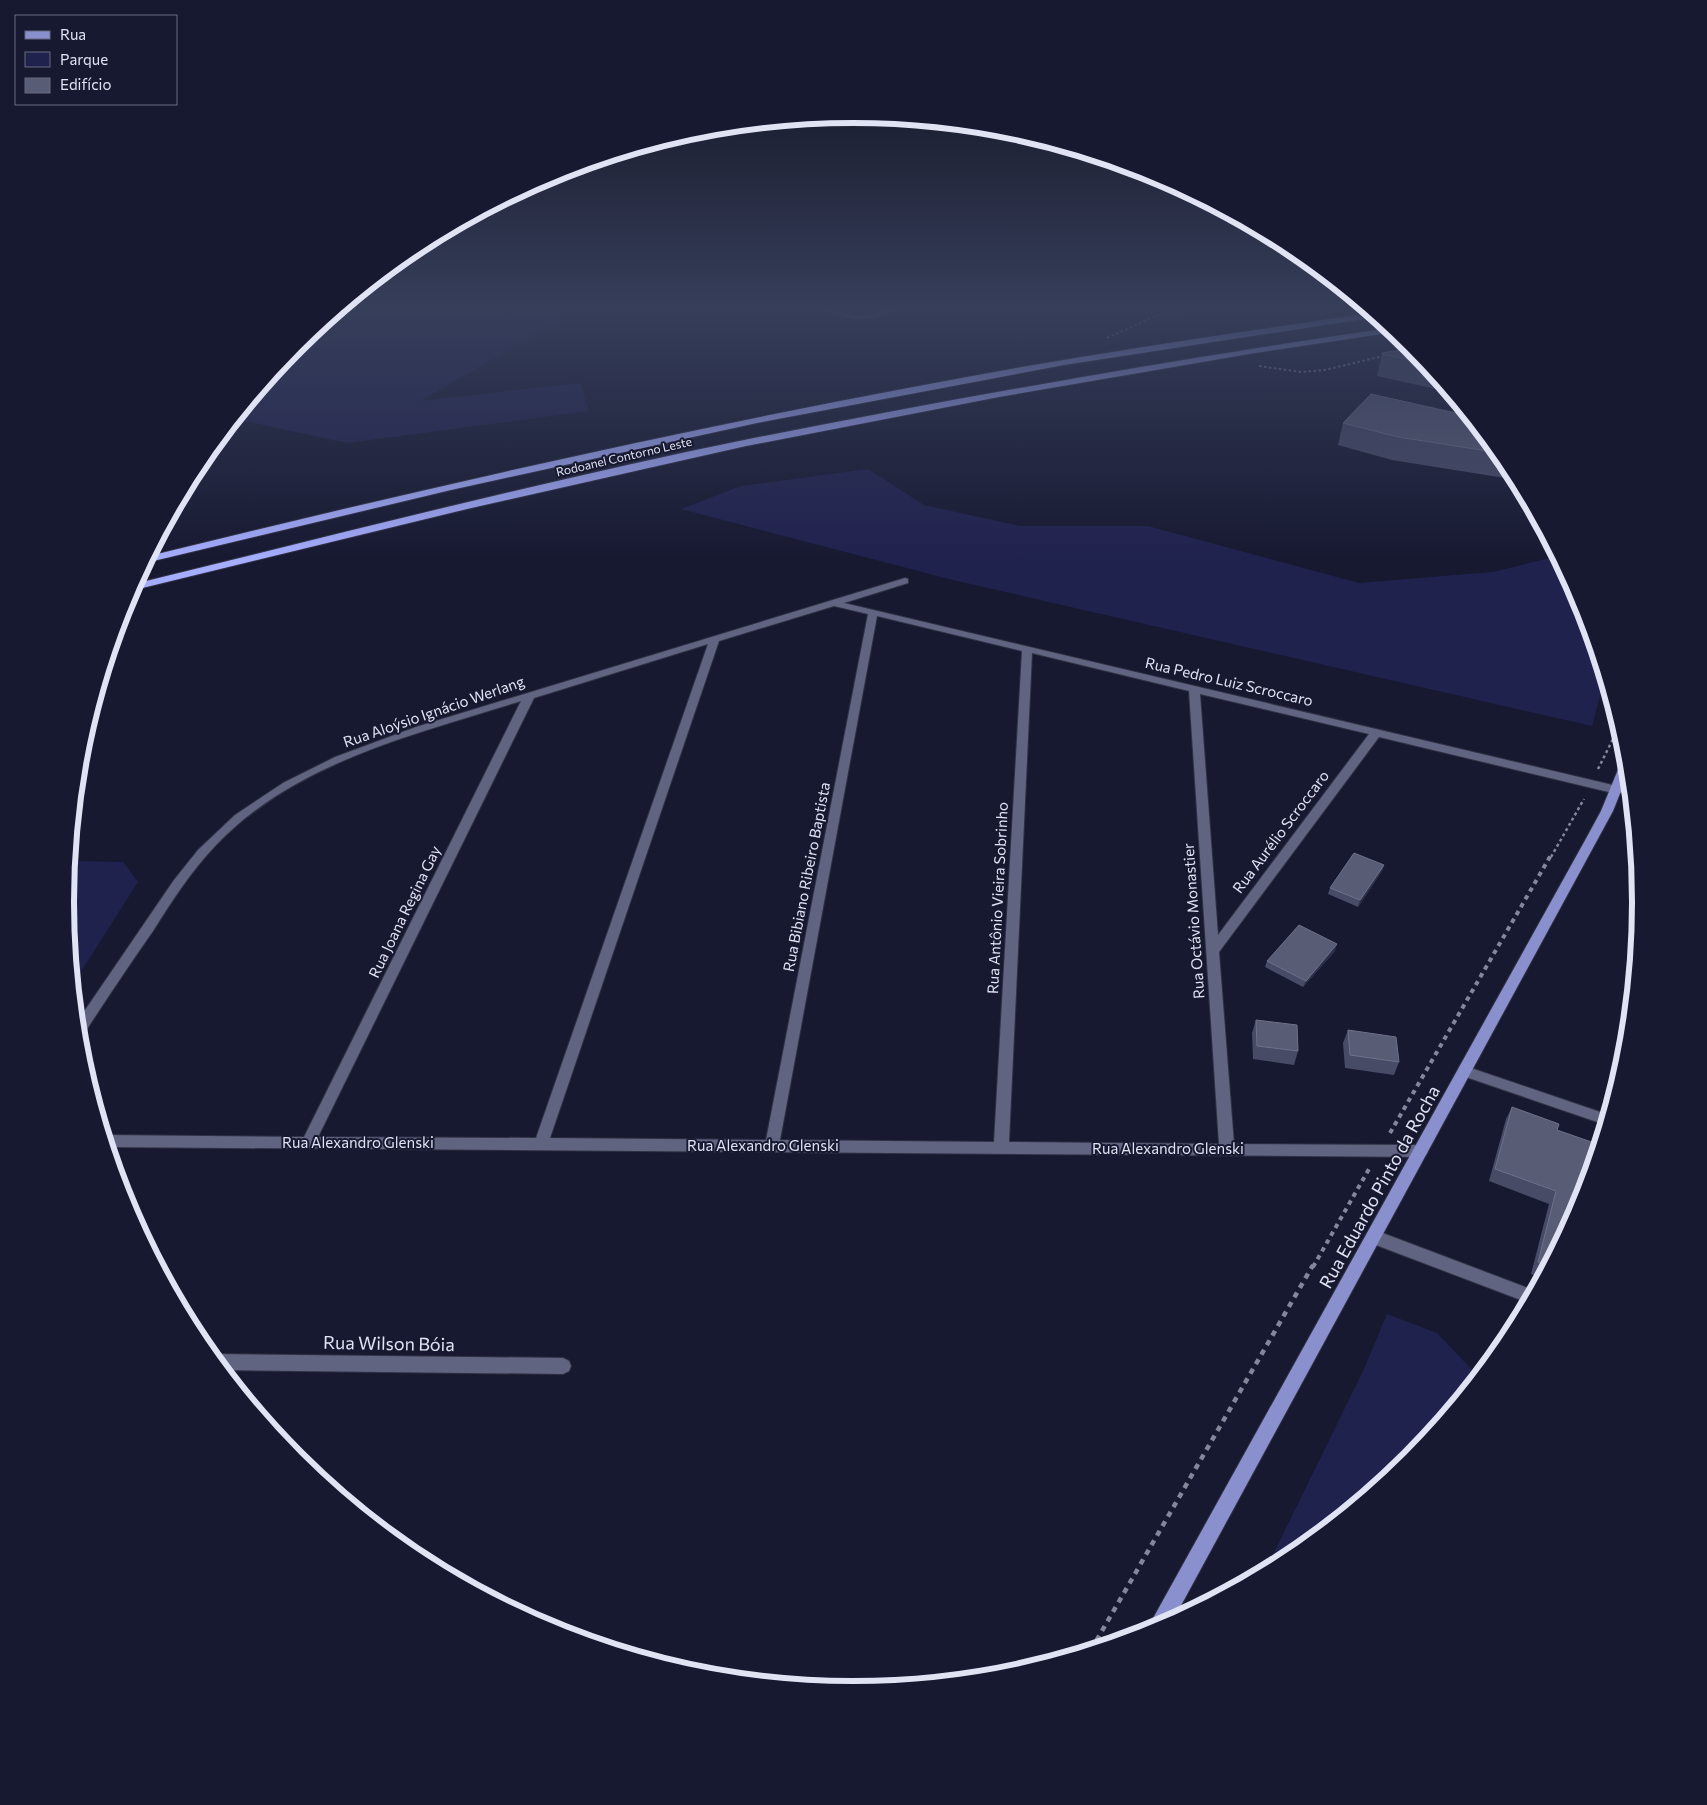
<svg xmlns="http://www.w3.org/2000/svg" width="1707" height="1805" viewBox="0 0 1707 1805" font-family="Commissioner,sans-serif">
  <rect width="100%" height="100%" fill="#171931"/>
  <g fill="#20224e">
    <polygon points="342,307 584,307 420,401 580,383 589,411 347,443 235,419 296,345"/>
    <polygon points="868,469 924,505 1020,526 1148,526 1359,583 1493,572 1558,556 1582,601 1605,677 1592,726 953,580 681,509 741,486"/>
    <polygon points="69,861 123,862 138,882 73,984 65,902"/>
    <polygon points="1387,1314 1437,1333 1479,1377 1411,1460 1291,1558 1264,1573 1364,1369"/>
  </g>
  <g fill="none" stroke-linecap="round" stroke-linejoin="round">
    <g stroke="#303144" stroke-width="2">
      <g id="minor">
        <path d="M 808,307 C 825,307 841,315 858,315 C 877,314 894,306 912,307 L 874,318 L 855,319 Z"/>
        <path d="M 905,578 L 908,579 L 908,583 L 844,603 L 1621,787 L 1623,790 L 1621,793 L 1617,794 L 1379,737 L 1219,952 L 1234,1144 L 1421,1145 L 1426,1147 L 1428,1151 L 1426,1155 L 1421,1157 L 108,1147 L 104,1136 L 106,1135 L 304,1137 L 521,701 C 416,734 295,762 216,845 C 191,871 172,901 153,931 C 129,965 106,1000 83,1035 L 78,1036 L 77,1022 L 174,880 L 198,850 L 235,815 L 283,783 L 335,757 L 416,727 ZM 834,606 L 868,614 L 766,1140 L 550,1138 L 719,641 ZM 877,616 L 1022,651 L 994,1142 L 780,1140 ZM 708,644 L 536,1138 L 318,1137 L 534,698 ZM 1032,653 L 1189,691 L 1219,1144 L 1009,1142 ZM 1200,694 L 1369,734 L 1218,935 Z"/>
        <polygon points="1465,1066 1609,1115 1606,1125 1460,1075 1458,1071 1460,1067"/>
        <polygon points="1374,1230 1380,1232 1536,1291 1529,1303 1526,1302 1368,1242 1366,1237 1368,1232"/>
        <polygon points="216,1354 563,1358 569,1361 571,1366 569,1371 563,1374 222,1370 211,1356"/>
      </g>
    </g>
    <g stroke="#303144" stroke-width="2">
      <polygon id="major" points="1628,757 1629,771 1613,811 1172,1622 1150,1633 1148,1629 1151,1622 1588,835 1601,811 1622,760"/>
    </g>
    <g stroke="#303144" stroke-width="2">
      <g id="highway">
        <path d="M 1372,313 L 1377,317 L 1064,365 L 757,423 L 451,490 L 145,563 L 149,556 C 401,494 653,436 908,388 C 1062,358 1217,335 1372,313 Z"/>
        <path d="M 1390,328 L 1395,332 L 1255,353 L 999,397 L 746,446 L 467,509 L 130,591 L 134,584 C 338,534 543,481 749,439 C 962,397 1175,359 1390,328 Z"/>
      </g>
    </g>
    <g stroke="#84869a" stroke-width="2" stroke-dasharray="2.5 2.5" stroke-linecap="butt">
      <polyline points="1107,338 1156,316 1222,307"/>
      <polyline points="1259,366 1301,372 1325,370 1383,356"/>
    </g>
    <g stroke="#84869a" stroke-width="2.5" stroke-dasharray="3 3" stroke-linecap="butt">
      <polyline points="1598,769 1616,733 1619,721"/>
      <polyline points="1551,857 1584,799"/>
    </g>
    <g stroke="#84869a" stroke-width="4" stroke-dasharray="4.5 4.5" stroke-linecap="butt">
      <polyline points="1390,1133 1551,855"/>
      <polyline points="1313,1267 1369,1169"/>
    </g>
    <polyline stroke="#84869a" stroke-width="4.5" stroke-dasharray="5.5 5.5" stroke-linecap="butt" points="1091,1650 1313,1265"/>
    <use href="#minor" fill="#606481" fill-rule="evenodd"/>
    <use href="#major" fill="#8990cd" fill-rule="evenodd"/>
    <use href="#highway" fill="#a5adff" fill-rule="evenodd"/>
  </g>
  <g fill="#474b66">
    <polygon points="1414,348 1449,392 1377,376 1382,353"/>
    <polygon points="1469,416 1509,465 1517,480 1392,460 1338,445 1343,423"/>
    <polygon points="1384,865 1382,871 1358,907 1328,894 1330,888"/>
    <polygon points="1335,951 1303,987 1265,967 1267,961"/>
    <polygon points="1256,1020 1298,1051 1294,1065 1253,1059 1252,1033"/>
    <polygon points="1348,1030 1399,1062 1394,1075 1345,1068 1343,1043"/>
    <polygon points="1512,1107 1557,1130 1582,1205 1542,1278 1531,1274 1549,1204 1489,1181 1506,1119"/>
  </g>
  <g fill="#2d304a">
    <polygon points="1384,865 1382,871 1358,907 1360,900"/>
    <polygon points="1337,944 1335,951 1303,987 1306,981"/>
  </g>
  <g fill="#585c75" stroke="#6d7189">
    <polygon points="1414,348 1427,364 1382,354 1382,353"/>
    <polygon points="1371,394 1469,416 1500,453 1398,437 1343,423"/>
    <polygon points="1354,853 1384,865 1360,900 1330,888"/>
    <polygon points="1299,925 1337,944 1306,981 1267,961"/>
    <polygon points="1256,1020 1297,1025 1298,1051 1257,1046"/>
    <polygon points="1348,1030 1396,1037 1399,1062 1350,1055"/>
    <polygon points="1512,1107 1559,1124 1557,1130 1600,1145 1582,1205 1549,1266 1538,1262 1556,1191 1495,1169"/>
  </g>
  <linearGradient id="sky" x2="0" y2="1"><stop stop-color="#0d0e1b"/><stop offset="0.55" stop-color="#363e5a"/><stop offset="1" stop-color="#363e5a" stop-opacity="0"/></linearGradient>
  <rect width="1707" height="560" fill="url(#sky)"/>
  <g text-anchor="middle" stroke-width="4" stroke-linejoin="round" paint-order="stroke">
    <g font-size="12" fill="#e0e3f4" stroke="#171931">
      <text transform="translate(624 457) rotate(-13)" y="4">Rodoanel Contorno Leste</text>
    </g>
    <g font-size="15" fill="#e0e3f4" stroke="#171931">
      <text transform="translate(1229 682) rotate(13)" y="5">Rua Pedro Luiz Scroccaro</text>
      <text transform="translate(434 712) rotate(-19)" y="5">Rua Aloýsio Ignácio Werlang</text>
      <text transform="translate(1281 832) rotate(-53)" y="5">Rua Aurélio Scroccaro</text>
      <text transform="translate(807 877) rotate(-79)" y="5">Rua Bibiano Ribeiro Baptista</text>
      <text transform="translate(998 898) rotate(-87)" y="5">Rua Antônio Vieira Sobrinho</text>
      <text transform="translate(405 912) rotate(-64)" y="5">Rua Joana Regina Gay</text>
      <text transform="translate(1194 921) rotate(-94)" y="5">Rua Octávio Monastier</text>
      <text x="358" y="1148">Rua Alexandro Glenski</text>
      <text x="763" y="1151">Rua Alexandro Glenski</text>
      <text x="1168" y="1154">Rua Alexandro Glenski</text>
    </g>
    <g font-size="18" fill="#e0e3f4" stroke="#171931">
      <text transform="translate(1380 1187) rotate(-61)" y="6">Rua Eduardo Pinto da Rocha</text>
      <text transform="translate(389 1344) rotate(1)" y="6">Rua Wilson Bóia</text>
    </g>
  </g>
  <path d="M0 0H1707V1805H0ZM74 902a779 779 0 1 1 1558 0a779 779 0 1 1-1558 0Z" fill="#171931" fill-rule="evenodd"/>
  <path fill="none" stroke="#e0e3f4" stroke-width="6" d="M74 902a779 779 0 1 1 1558 0a779 779 0 1 1-1558 0Z"/>
  <rect x="15" y="15" width="162" height="90" fill="#171931" stroke="#676a7f"/>
  <rect x="25" y="31" width="25" height="8" fill="#8990cd" stroke="#676a7f"/>
  <text x="60" y="40" font-size="15" fill="#e0e3f4">Rua</text>
  <rect x="25" y="52" width="25" height="15" fill="#20224e" stroke="#676a7f"/>
  <text x="60" y="65" font-size="15" fill="#e0e3f4">Parque</text>
  <rect x="25" y="78" width="25" height="15" fill="#585c75" stroke="#676a7f"/>
  <text x="60" y="90" font-size="15" fill="#e0e3f4">Edifício</text>
</svg>
